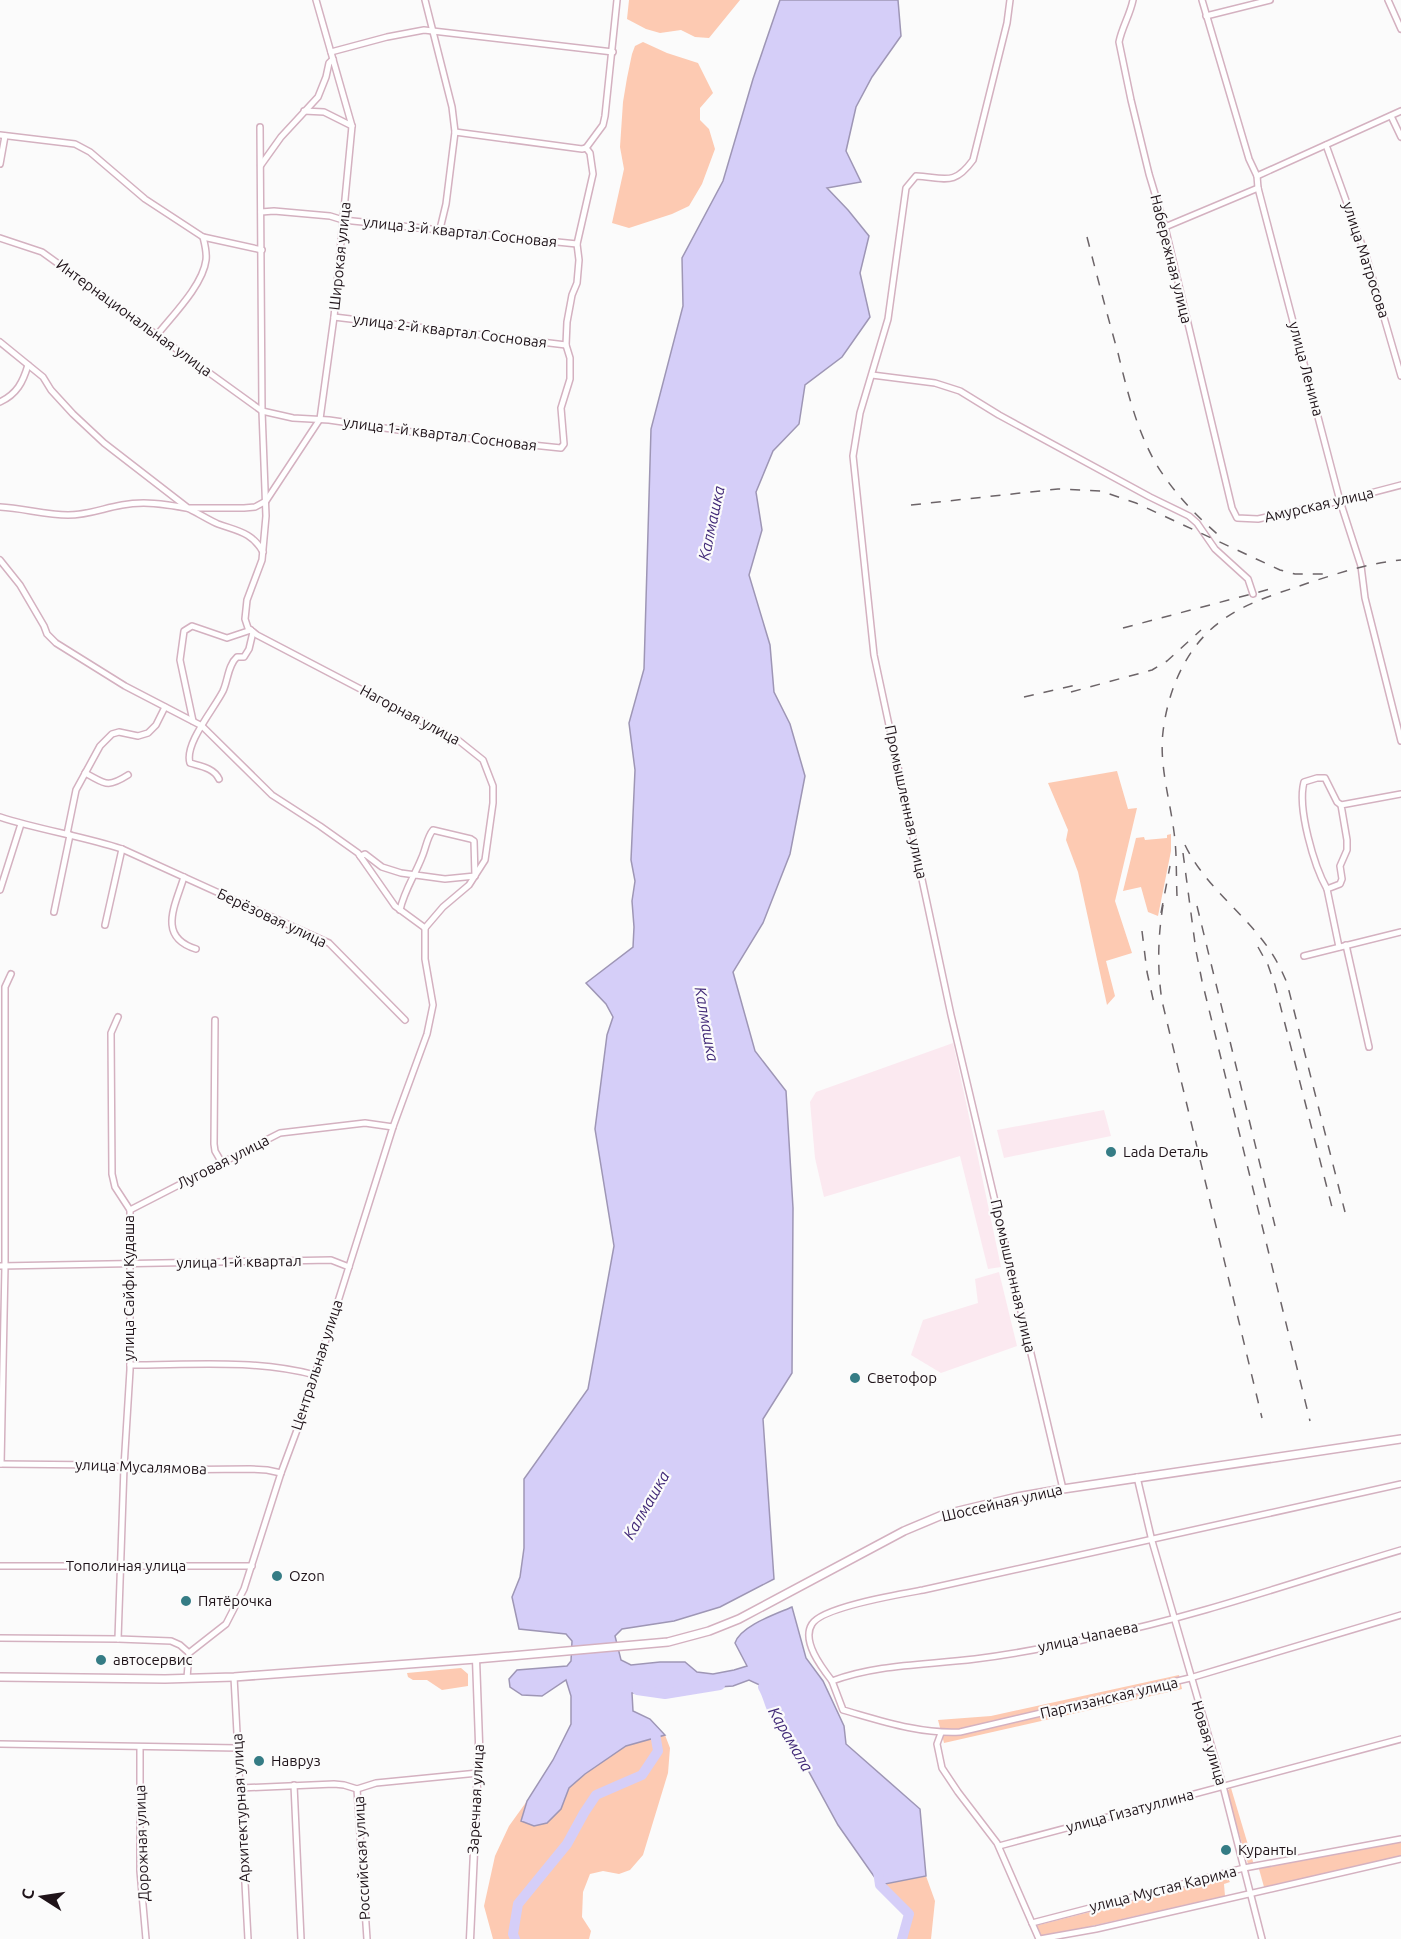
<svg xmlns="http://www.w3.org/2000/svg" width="1401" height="1939" viewBox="0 0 1401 1939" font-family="Ubuntu,sans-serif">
  <rect width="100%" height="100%" fill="#fbfbfb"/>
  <g fill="#fbe9f0">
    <polygon points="953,1043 977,1153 1001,1267 988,1269 960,1156 824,1197 815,1158 810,1102 816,1092"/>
    <polygon points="1104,1110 1111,1136 1004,1158 997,1130"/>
    <polygon points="999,1272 1017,1346 941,1373 911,1355 923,1320 978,1303 975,1279"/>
  </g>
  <g fill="#fdcab2">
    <polygon points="629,0 740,0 709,38 695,37 681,30 660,33 646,29 627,19"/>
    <polygon points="643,42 667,53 698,63 713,93 700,108 700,120 709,129 715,149 702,184 689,206 672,214 629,228 612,223 624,169 620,147 623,102 627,78 632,54 635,46"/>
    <polygon points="1117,771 1128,809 1137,808 1115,901 1132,953 1106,961 1115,996 1107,1005 1078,872 1066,840 1068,830 1048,783"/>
    <polygon points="1171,834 1171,851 1158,916 1148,912 1141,887 1123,891 1136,838 1144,837 1145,840 1167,838 1167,835"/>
    <polygon points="461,1668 468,1674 468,1686 442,1690 427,1680 413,1680 408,1677 407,1673"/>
    <polygon points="1179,1675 1182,1689 944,1743 938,1720 991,1716"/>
    <polygon points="665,1735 670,1748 668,1773 643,1855 630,1870 619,1874 603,1871 590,1874 583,1892 582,1917 591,1931 589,1939 493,1939 484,1906 495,1856 509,1826 527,1801 522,1821 561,1809 569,1788 585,1774 626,1746"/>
    <polygon points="1231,1788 1254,1865 1250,1866 1248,1864 1227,1793 1228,1790"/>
    <polygon points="1401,1840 1401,1857 1264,1887 1259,1869"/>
    <polygon points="926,1876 935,1901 931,1939 902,1939 908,1914 880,1885"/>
    <polygon points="1227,1877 1230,1882 1224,1884 1225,1896 1047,1936 1041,1935 1035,1926"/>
  </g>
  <path fill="#d5cef8" stroke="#9e96b5" stroke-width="1.5" d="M 780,0 L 898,0 L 901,36 L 872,77 L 856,107 L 846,151 L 861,182 L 827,188 L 848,210 L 869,236 L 860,273 L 870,317 L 842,357 L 805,385 L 799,424 L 773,451 L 756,492 L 762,530 L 749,575 L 770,645 L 774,692 L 790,724 L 805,776 L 790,854 L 763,923 L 733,972 L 755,1051 L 786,1091 L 793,1208 L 792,1373 L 763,1419 L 774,1579 L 720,1607 L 674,1621 L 622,1629 L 615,1636 L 621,1660 L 631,1665 L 660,1662 L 685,1662 L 697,1672 L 713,1674 L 734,1670 L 747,1666 L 735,1643 C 740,1626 776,1614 792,1607 L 806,1658 L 823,1681 L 844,1726 L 846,1744 L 920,1809 L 926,1876 L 880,1885 L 838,1825 L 762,1686 L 749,1680 L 733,1686 L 632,1693 L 633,1711 L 650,1719 L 665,1735 L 626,1746 L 585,1774 L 569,1788 L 561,1809 L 547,1823 L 534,1826 L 521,1821 L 527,1801 L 553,1760 L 571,1724 L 571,1696 L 566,1680 L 542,1696 L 522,1695 L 510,1687 L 509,1679 L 517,1670 L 567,1666 L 571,1661 L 572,1641 L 566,1634 L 519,1629 L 512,1597 L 520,1577 L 524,1548 L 524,1479 L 588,1389 L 614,1246 L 595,1129 L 607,1035 L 613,1017 L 606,1004 L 586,983 L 633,947 L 634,927 L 632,901 L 635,881 L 631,860 L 635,770 L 629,723 L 644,669 L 651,429 L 683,306 L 682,258 L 723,181 L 753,79 Z"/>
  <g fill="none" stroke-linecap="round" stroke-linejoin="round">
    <g stroke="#d5cef8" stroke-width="10">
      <path d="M 763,1687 C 768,1695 769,1704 773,1711 C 778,1719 785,1725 789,1733"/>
      <polyline points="637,1690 665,1694 720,1685"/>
      <polyline points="878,1871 880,1885 909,1914 902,1939"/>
      <polyline points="515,1939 513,1934 518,1904 567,1844 584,1813 596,1795 642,1775 658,1751 655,1733 648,1728"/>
    </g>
    <g stroke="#d4b1c0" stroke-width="8">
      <g id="minor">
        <polyline points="425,0 452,107 455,132 446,204 440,229"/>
        <path d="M 1010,0 L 1007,23 L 973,160 C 954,186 946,178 916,176 L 906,188 L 888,319 L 860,413 L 853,456 L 874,655 L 951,1015 L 1063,1489"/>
        <path d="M 1133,0 C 1130,15 1122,27 1119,42 L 1131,100 L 1149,174 L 1165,227 L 1232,508 L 1237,518 L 1258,519 L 1340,501 L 1401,485"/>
        <polyline points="1202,0 1249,159 1257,176 1258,188 1340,501 1361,566 1365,598 1401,741"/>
        <polyline points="1388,0 1401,29"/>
        <polyline points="1206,16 1270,0"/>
        <polyline points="331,52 387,37 424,30 613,52"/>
        <polyline points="304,111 324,112 352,126"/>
        <polyline points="1391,116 1401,137"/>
        <polyline points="260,127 262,411 266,516 262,560 247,600 245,619 248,628 257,635 458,740 483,760 493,786 493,803 485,860 469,885 443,907 425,928"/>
        <polyline points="455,132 582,149 586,148"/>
        <polyline points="0,135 75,144 90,152 145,199 203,237 262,250"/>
        <polyline points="1326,145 1367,259 1401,376"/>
        <polyline points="586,148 603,125 605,116 617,0"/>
        <polyline points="0,164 5,136"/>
        <polyline points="261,165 281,137 318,97 326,77 329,63 333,59"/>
        <polyline points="1257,176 1401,111"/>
        <polyline points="261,212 274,211 330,216 343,220 577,244"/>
        <polyline points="1165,227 1258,188"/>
        <polyline points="0,238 42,252 262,411 293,418 329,420 419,433 561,448 564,444 561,408 570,379 570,358 566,345 567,322 572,295 577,283 579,260 577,244 593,174 590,153 586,148"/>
        <polyline points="334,317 566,345"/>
        <path d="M 157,335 C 172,316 203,285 206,260 C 207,252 205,245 203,237"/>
        <polyline points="0,342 43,377 51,390 73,414 104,443 188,508 244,508 255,507 266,501 320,419 334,317 343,220 352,126 316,0"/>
        <polyline points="872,375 935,383 960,391 999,415 1150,497 1189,516 1197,523 1215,549 1248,579 1253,594"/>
        <path d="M 0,402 C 17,394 23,382 28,365"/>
        <path d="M 0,507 C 23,508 45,515 68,515 C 88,515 104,508 122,505 C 144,501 164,504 186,508 C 190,508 210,521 218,524 C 237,531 252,532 263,552"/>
        <polyline points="0,560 20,585 44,626 47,634 56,643 125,686 202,726 272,795 320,826 358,853 395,906 425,928"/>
        <polyline points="193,721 180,660 184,631 192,626 227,638 251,630"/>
        <path d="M 85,773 C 105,783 106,789 128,775"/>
        <path d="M 219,779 C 214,768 200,766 190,763 C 184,744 214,709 223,691 C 228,680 228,665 237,657 L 244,657 L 249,649 L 253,632"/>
        <path d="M 0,817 C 40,830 82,836 122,849 L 329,943 L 405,1020"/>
        <polyline points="67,834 76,790 100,746 112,734 119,732 138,736 148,733 156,725 165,707"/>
        <path d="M 360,856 L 365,854 L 382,867 L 401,873 L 445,879 L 475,876 L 474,841 L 471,839 L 433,830 C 427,837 426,848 422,857 C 415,875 404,891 400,910"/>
        <path d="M 184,877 C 175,906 157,937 196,949"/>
        <path d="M 1327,889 C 1314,866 1297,808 1304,782 L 1317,778 L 1325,778 L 1337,802 L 1341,805"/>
        <polyline points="0,890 21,824"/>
        <polyline points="54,912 70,835"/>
        <polyline points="105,925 122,849"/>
        <polyline points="1346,945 1369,1047"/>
        <polyline points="1339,947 1327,889 1340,884 1342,879 1340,866 1347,850 1347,840 1341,805 1401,794"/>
        <polyline points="1304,956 1401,932"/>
        <polyline points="118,1017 111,1033 112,1174 115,1187 130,1210 130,1370 124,1467 118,1639 171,1641 180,1645 189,1653"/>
        <polyline points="215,1020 214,1144 215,1151 222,1163"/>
        <polyline points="130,1210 280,1133 365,1123 393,1127"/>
        <polyline points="0,1266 331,1260 349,1267"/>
        <path d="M 130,1365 C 191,1365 255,1359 315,1375"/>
        <polyline points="0,1464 102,1465 149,1470 250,1469 267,1470 281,1473"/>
        <polyline points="1,1464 5,1266 5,987 11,974"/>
        <polyline points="1137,1477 1152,1541 1223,1786 1262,1939"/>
        <path d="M 1401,1484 C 1242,1520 1083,1556 923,1590 C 901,1594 822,1607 812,1624 C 801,1641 822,1668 832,1681 C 877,1664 927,1665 975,1659 C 1015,1654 1056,1646 1096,1637 C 1199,1616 1300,1580 1401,1550"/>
        <polyline points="0,1566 252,1566"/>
        <polyline points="0,1638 118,1639"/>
        <polyline points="234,1677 248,1939"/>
        <polyline points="187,1678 189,1653 226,1624 244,1589 281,1473 300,1422 393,1127 427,1034 433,1005 425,959 425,928"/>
        <path d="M 832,1681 L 843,1710 C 882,1721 920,1734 960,1732 L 1190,1678 L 1401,1615"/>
        <polyline points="941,1733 937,1744 942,1768 958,1792 997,1843 1039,1939"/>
        <polyline points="0,1744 238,1748"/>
        <polyline points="140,1747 140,1871 146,1939"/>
        <polyline points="294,1785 301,1939"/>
        <polyline points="240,1788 334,1784 344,1785 357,1789"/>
        <polyline points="357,1789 367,1939"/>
        <polyline points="357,1789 376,1783 478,1773"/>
        <polyline points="999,1846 1401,1739"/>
        <polyline points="1032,1923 1244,1868 1401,1839"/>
        <polyline points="1040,1939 1096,1929 1401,1859"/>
      </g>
    </g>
    <g stroke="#d4b1c0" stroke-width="9">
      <polyline id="tertiary" points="470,1939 479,1742 476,1659"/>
    </g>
    <g stroke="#d4b1c0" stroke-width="10">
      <polyline id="secondary" points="0,1677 165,1679 234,1677 476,1659 668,1642 709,1631 739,1619 904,1531 942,1515 1017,1497 1063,1489 1401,1439"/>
    </g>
    <use href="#minor" stroke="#fff" stroke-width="5"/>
    <use href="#tertiary" stroke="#fff" stroke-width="6"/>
    <use href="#secondary" stroke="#fff" stroke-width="7"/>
    <g stroke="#6c6468" stroke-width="1.5" stroke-dasharray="10 10" stroke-linecap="butt">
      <path d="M 1087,237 C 1097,276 1107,314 1118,353 C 1127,390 1136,428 1155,462 C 1172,491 1197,517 1222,538"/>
      <polyline points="911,505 1058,489 1101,491 1136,503 1280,570 1295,574 1323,574"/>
      <polyline points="1123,628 1274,588"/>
      <polyline points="1071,692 1152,670 1167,661 1201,630"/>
      <polyline points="1024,697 1080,684"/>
      <path d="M 1185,845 C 1207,891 1253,918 1277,962 C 1281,969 1284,976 1287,983 L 1345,1212"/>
      <polyline points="1183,853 1196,951 1202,981 1310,1421"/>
      <path d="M 1177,896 C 1176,875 1177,853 1174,832 C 1170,800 1159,765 1163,732 C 1168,689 1187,644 1224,619 C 1249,601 1280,593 1308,583 C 1339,573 1369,563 1401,560"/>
      <path d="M 1163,905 C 1158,937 1157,968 1162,1001 L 1262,1418"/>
      <polyline points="1197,906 1275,1226"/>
      <polyline points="1161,913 1170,866"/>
      <polyline points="1142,931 1147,972 1155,1008"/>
      <polyline points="1258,947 1268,965 1275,985 1334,1215"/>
    </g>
  </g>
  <g fill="#357c85" stroke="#fbfbfb" stroke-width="2">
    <circle cx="1111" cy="1152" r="6"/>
    <circle cx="855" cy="1378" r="6"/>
    <circle cx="277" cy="1576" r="6"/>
    <circle cx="186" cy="1601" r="6"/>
    <circle cx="101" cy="1660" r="6"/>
    <circle cx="259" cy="1761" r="6"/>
    <circle cx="1226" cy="1850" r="6"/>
  </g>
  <g text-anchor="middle" stroke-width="4.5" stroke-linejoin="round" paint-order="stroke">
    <g font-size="15" fill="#1f1319" stroke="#fbfbfb">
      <text transform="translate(460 232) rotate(6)" y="5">улица 3-й квартал Сосновая</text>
      <text transform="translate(340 256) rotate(-84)" y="5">Широкая улица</text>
      <text transform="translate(1171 259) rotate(76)" y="5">Набережная улица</text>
      <text transform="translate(1366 260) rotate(72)" y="5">улица Матросова</text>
      <text transform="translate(134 318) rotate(36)" y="5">Интернациональная улица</text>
      <text transform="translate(450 331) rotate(7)" y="5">улица 2-й квартал Сосновая</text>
      <text transform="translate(1306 369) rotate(75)" y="5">улица Ленина</text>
      <text transform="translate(440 434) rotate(7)" y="5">улица 1-й квартал Сосновая</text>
      <text transform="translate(1319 505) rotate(-13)" y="5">Амурская улица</text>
      <text transform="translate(410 715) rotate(28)" y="5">Нагорная улица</text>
      <text transform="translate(906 802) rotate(78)" y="5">Промышленная улица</text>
      <text transform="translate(272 918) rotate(25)" y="5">Берёзовая улица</text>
      <text transform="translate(223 1162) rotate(-27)" y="5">Луговая улица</text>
      <text transform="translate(239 1262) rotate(-1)" y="5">улица 1-й квартал</text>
      <text transform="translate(1013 1276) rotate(77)" y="5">Промышленная улица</text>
      <text transform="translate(129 1288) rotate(-90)" y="5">улица Сайфи Кудаша</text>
      <text transform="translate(317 1365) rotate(-72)" y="5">Центральная улица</text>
      <text transform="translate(141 1467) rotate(2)" y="5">улица Мусалямова</text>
      <text transform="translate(1002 1503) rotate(-13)" y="5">Шоссейная улица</text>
      <text x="126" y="1571">Тополиная улица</text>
      <text transform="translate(1088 1637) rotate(-12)" y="5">улица Чапаева</text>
      <text transform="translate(1109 1698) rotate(-13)" y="5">Партизанская улица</text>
      <text transform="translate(1209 1743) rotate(73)" y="5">Новая улица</text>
      <text transform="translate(476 1799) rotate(-87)" y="5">Заречная улица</text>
      <text transform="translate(241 1808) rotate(-93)" y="5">Архитектурная улица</text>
      <text transform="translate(1130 1811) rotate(-15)" y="5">улица Гизатуллина</text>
      <text transform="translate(142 1843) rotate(-92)" y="5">Дорожная улица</text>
      <text transform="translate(362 1858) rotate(-93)" y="5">Российская улица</text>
      <text transform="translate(1163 1889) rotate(-14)" y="5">улица Мустая Карима</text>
    </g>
    <g font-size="15" fill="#1f1319" stroke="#fbfbfb" text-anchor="start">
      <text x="1123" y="1157">Lada Dеталь</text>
      <text x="867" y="1383">Светофор</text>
      <text x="289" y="1581">Ozon</text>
      <text x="198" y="1606">Пятёрочка</text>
      <text x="113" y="1665">автосервис</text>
      <text x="271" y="1766">Навруз</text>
      <text x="1238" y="1855">Куранты</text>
    </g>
    <g font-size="16" font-style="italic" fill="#412977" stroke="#fbfbfb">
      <text transform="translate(711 523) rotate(-78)" y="6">Калмашка</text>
      <text transform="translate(707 1024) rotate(80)" y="6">Калмашка</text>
      <text transform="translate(646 1505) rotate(-60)" y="6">Калмашка</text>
      <text transform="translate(791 1739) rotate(60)" y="6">Карамала</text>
    </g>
  </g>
  <g transform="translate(42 1897) rotate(282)" stroke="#fbfbfb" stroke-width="4.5" paint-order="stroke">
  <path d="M0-4.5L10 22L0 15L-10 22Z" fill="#1f1319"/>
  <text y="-9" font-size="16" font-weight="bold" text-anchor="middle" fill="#1f1319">С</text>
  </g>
</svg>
